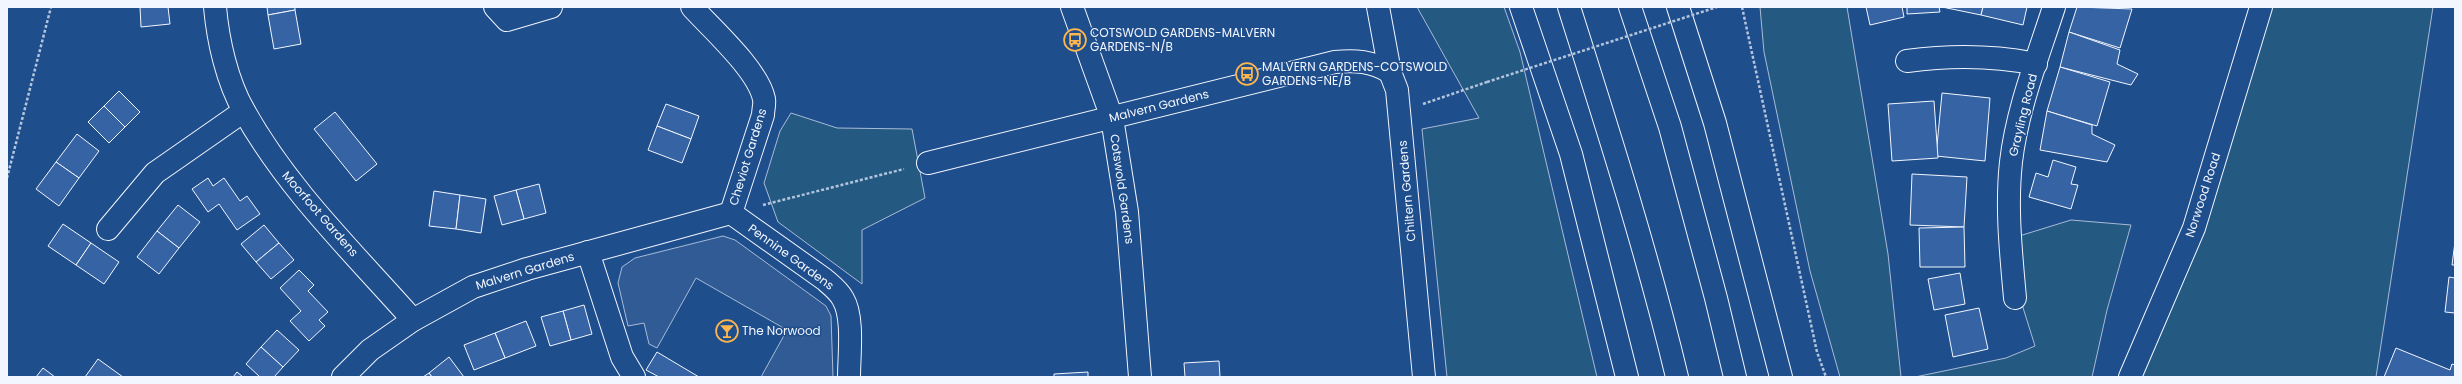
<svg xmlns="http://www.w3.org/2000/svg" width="2462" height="384" viewBox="0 0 2462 384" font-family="Poppins,sans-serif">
  <rect width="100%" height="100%" fill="#1f4e8c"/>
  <g fill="#245a82" stroke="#a8bbd7">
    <polygon points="1417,7 1504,7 1520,52 1597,377 1447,377 1422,129 1479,118"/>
    <polygon points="1760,7 1847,7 1888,254 1901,377 1840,377 1810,271 1764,52"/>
    <polygon points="2268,7 2433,7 2376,377 2140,377"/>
    <polygon points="791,113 837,128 912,129 925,198 862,230 862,284 778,222 764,183 780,131"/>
    <polygon points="2071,220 2131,225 2107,310 2092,377 1915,377 2006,358 2035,346 2020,298 2016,237"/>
  </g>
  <polygon fill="#305b95" stroke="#a8bbd7" points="723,236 735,240 826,306 831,316 833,377 761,377 787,330 696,278 657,348 649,344 644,323 628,326 618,283 622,267 635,258"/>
  <g fill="#3563a3" stroke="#f2f6ff">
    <polygon points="140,7 168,7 170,24 141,27"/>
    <polygon points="267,7 295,7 295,10 268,15"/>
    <polygon points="1866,7 1902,7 1904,17 1870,25"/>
    <polygon points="1907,7 1939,7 1940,12 1907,14"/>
    <polygon points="1942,7 1983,7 1981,15"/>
    <polygon points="1983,7 2027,7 2023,25 1981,15"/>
    <polygon points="2077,7 2132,9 2120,48 2069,32"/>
    <polygon points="295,10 301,44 274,49 268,15"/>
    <polygon points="2069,32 2120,50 2117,64 2138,74 2131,85 2060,67"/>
    <polygon points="2060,67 2110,82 2097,126 2047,111"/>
    <polygon points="119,91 140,112 125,127 104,106"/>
    <polygon points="1942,93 1990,98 1985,161 1936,156"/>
    <polygon points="1934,101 1938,158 1892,161 1888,104"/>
    <polygon points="666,104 699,116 691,139 657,126"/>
    <polygon points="104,106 125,127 109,143 88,122"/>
    <polygon points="2047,111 2092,125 2092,134 2115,145 2107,162 2040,150"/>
    <polygon points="335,112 377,164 356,181 314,129"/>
    <polygon points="657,126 691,139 682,163 648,150"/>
    <polygon points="77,134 99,151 79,178 56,162"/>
    <polygon points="2053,160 2076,167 2071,184 2078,185 2071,209 2029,197 2036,173 2048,177"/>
    <polygon points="56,162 79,178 59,206 36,189"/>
    <polygon points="1912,174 1967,177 1964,227 1910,225"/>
    <polygon points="208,178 213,186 224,178 240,201 247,196 260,214 237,230 219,204 208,212 192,189"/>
    <polygon points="539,184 546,213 524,219 516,190"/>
    <polygon points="516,190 524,219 502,225 494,196"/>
    <polygon points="434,191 460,195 456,229 429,226"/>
    <polygon points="460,195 486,199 481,233 456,229"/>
    <polygon points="178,205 200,222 179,248 157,231"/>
    <polygon points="63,224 91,243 76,265 48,246"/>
    <polygon points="264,225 279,243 256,262 241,244"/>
    <polygon points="1964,227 1965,267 1920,267 1919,228"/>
    <polygon points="157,231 179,248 159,274 137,257"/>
    <polygon points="2455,242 2455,265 2452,265"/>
    <polygon points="91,243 119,262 104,284 76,265"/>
    <polygon points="279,243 294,260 271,279 256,262"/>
    <polygon points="299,270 314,285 308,291 328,312 319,320 325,326 309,341 290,321 301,311 280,288"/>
    <polygon points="1960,273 1965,304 1934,310 1928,279"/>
    <polygon points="2449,277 2455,278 2455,313 2445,312"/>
    <polygon points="584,305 592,334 571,340 563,311"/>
    <polygon points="1979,308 1988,349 1953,357 1945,315"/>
    <polygon points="563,311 571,340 550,346 541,317"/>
    <polygon points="526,321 536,346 505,358 495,333"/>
    <polygon points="277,330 299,350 283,367 261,347"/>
    <polygon points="495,333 505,358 474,370 464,345"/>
    <polygon points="261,347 283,367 274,377 260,377 246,364"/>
    <polygon points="2396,348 2450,370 2452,364 2455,365 2455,377 2384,377"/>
    <polygon points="657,352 699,377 659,377 646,370"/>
    <polygon points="449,357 464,377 432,377 429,373"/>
    <polygon points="98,359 123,377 85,377"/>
    <polygon points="1219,361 1220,377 1185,377 1184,363"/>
    <polygon points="43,368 55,377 36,377"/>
    <polygon points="237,372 243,377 233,377"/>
    <polygon points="1088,372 1088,377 1054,377 1054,374"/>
    <polygon points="429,373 432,377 423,377"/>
  </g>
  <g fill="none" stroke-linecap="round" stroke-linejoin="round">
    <g stroke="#f2f6ff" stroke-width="24">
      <g id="street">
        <path d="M 215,7 C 218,41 227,81 244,111 C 288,190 354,253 413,320"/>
        <polyline points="495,7 507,20 551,7"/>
        <path d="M 692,7 C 713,30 758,70 764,99 C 765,104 763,110 763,115 L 731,213"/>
        <polyline points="1072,7 1112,118 1127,212 1140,377"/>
        <polyline points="1378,7 1390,72 1397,90 1424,377"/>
        <path d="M 1907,61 C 1952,55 1992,55 2036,64"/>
        <path d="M 928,163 L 1335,62 C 1355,60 1372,61 1390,72"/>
        <path d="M 731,213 L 824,279 C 831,285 839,291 843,299 C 854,317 849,356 849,377"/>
        <polyline points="108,229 155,173 244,111"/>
        <polyline points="588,252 622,357 634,377"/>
        <path d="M 2015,298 C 2011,253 2006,208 2011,162 C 2017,109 2038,57 2054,7"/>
        <polyline points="343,377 370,350 413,320 473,287 527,269 731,213"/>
        <polyline points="2130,377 2194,228 2261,7"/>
      </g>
    </g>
    <g stroke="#f2f6ff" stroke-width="24">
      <g id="highway">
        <polyline points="1521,7 1571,154 1627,377"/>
        <path d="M 1569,7 C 1608,130 1647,252 1677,377"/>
        <polyline points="1630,7 1670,127 1716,298 1735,377"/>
        <polyline points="1678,7 1715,123 1781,377"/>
      </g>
    </g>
    <g stroke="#b3c4dc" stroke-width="2.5" stroke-dasharray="3 2" stroke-linecap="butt">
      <polyline points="1742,7 1817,352 1826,377"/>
      <polyline points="1423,104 1487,82"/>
      <polyline points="7,178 51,7"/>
      <polyline points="763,205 904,169"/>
    </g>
    <use href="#street" stroke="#1f4e8c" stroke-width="22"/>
    <use href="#highway" stroke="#1f4e8c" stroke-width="22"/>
    <polyline stroke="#b3c4dc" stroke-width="2.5" stroke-dasharray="3 2" stroke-linecap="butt" points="1487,82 1717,7"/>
  </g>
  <defs>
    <g id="bus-ring" transform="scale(1.15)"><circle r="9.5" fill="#1f4e8c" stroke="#ffb74d" stroke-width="1.5"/><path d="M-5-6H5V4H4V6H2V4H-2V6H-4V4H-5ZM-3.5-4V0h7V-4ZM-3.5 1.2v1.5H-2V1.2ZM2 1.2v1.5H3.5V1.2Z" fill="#ffb74d"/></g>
    <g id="bar-ring" transform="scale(1.15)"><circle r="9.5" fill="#1f4e8c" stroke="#ffb74d" stroke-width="1.5"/><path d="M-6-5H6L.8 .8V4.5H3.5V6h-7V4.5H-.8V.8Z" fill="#ffb74d"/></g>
  </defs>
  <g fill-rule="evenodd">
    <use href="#bus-ring" x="1075" y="40"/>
    <use href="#bus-ring" x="1247" y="74"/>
    <use href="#bar-ring" x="727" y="331"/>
  </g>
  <g text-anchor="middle" stroke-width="3" stroke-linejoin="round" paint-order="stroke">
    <g font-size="12" fill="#f2f6ff" stroke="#1f4e8c" text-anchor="start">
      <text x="1090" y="37">COTSWOLD GARDENS-MALVERN<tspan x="1090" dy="14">GARDENS-N/B</tspan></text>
      <text x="1262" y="71">MALVERN GARDENS-COTSWOLD<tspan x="1262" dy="14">GARDENS-NE/B</tspan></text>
      <text x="742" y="335">The Norwood</text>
    </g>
    <g font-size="12" fill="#f2f6ff" stroke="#1f4e8c">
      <text transform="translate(1159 106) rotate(-14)" y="4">Malvern Gardens</text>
      <text transform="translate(2023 115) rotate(-76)" y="4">Grayling Road</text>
      <text transform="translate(748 157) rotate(-73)" y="4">Cheviot Gardens</text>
      <text transform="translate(1122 189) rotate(82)" y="4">Cotswold Gardens</text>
      <text transform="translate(1407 191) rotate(-95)" y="4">Chiltern Gardens</text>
      <text transform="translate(2203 195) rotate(-72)" y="4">Norwood Road</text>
      <text transform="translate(320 214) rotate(49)" y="4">Moorfoot Gardens</text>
      <text transform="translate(791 257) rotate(36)" y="4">Pennine Gardens</text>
      <text transform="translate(525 271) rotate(-17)" y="4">Malvern Gardens</text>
    </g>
  </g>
  <rect width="2462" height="384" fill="none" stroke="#f2f6ff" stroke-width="16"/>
</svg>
